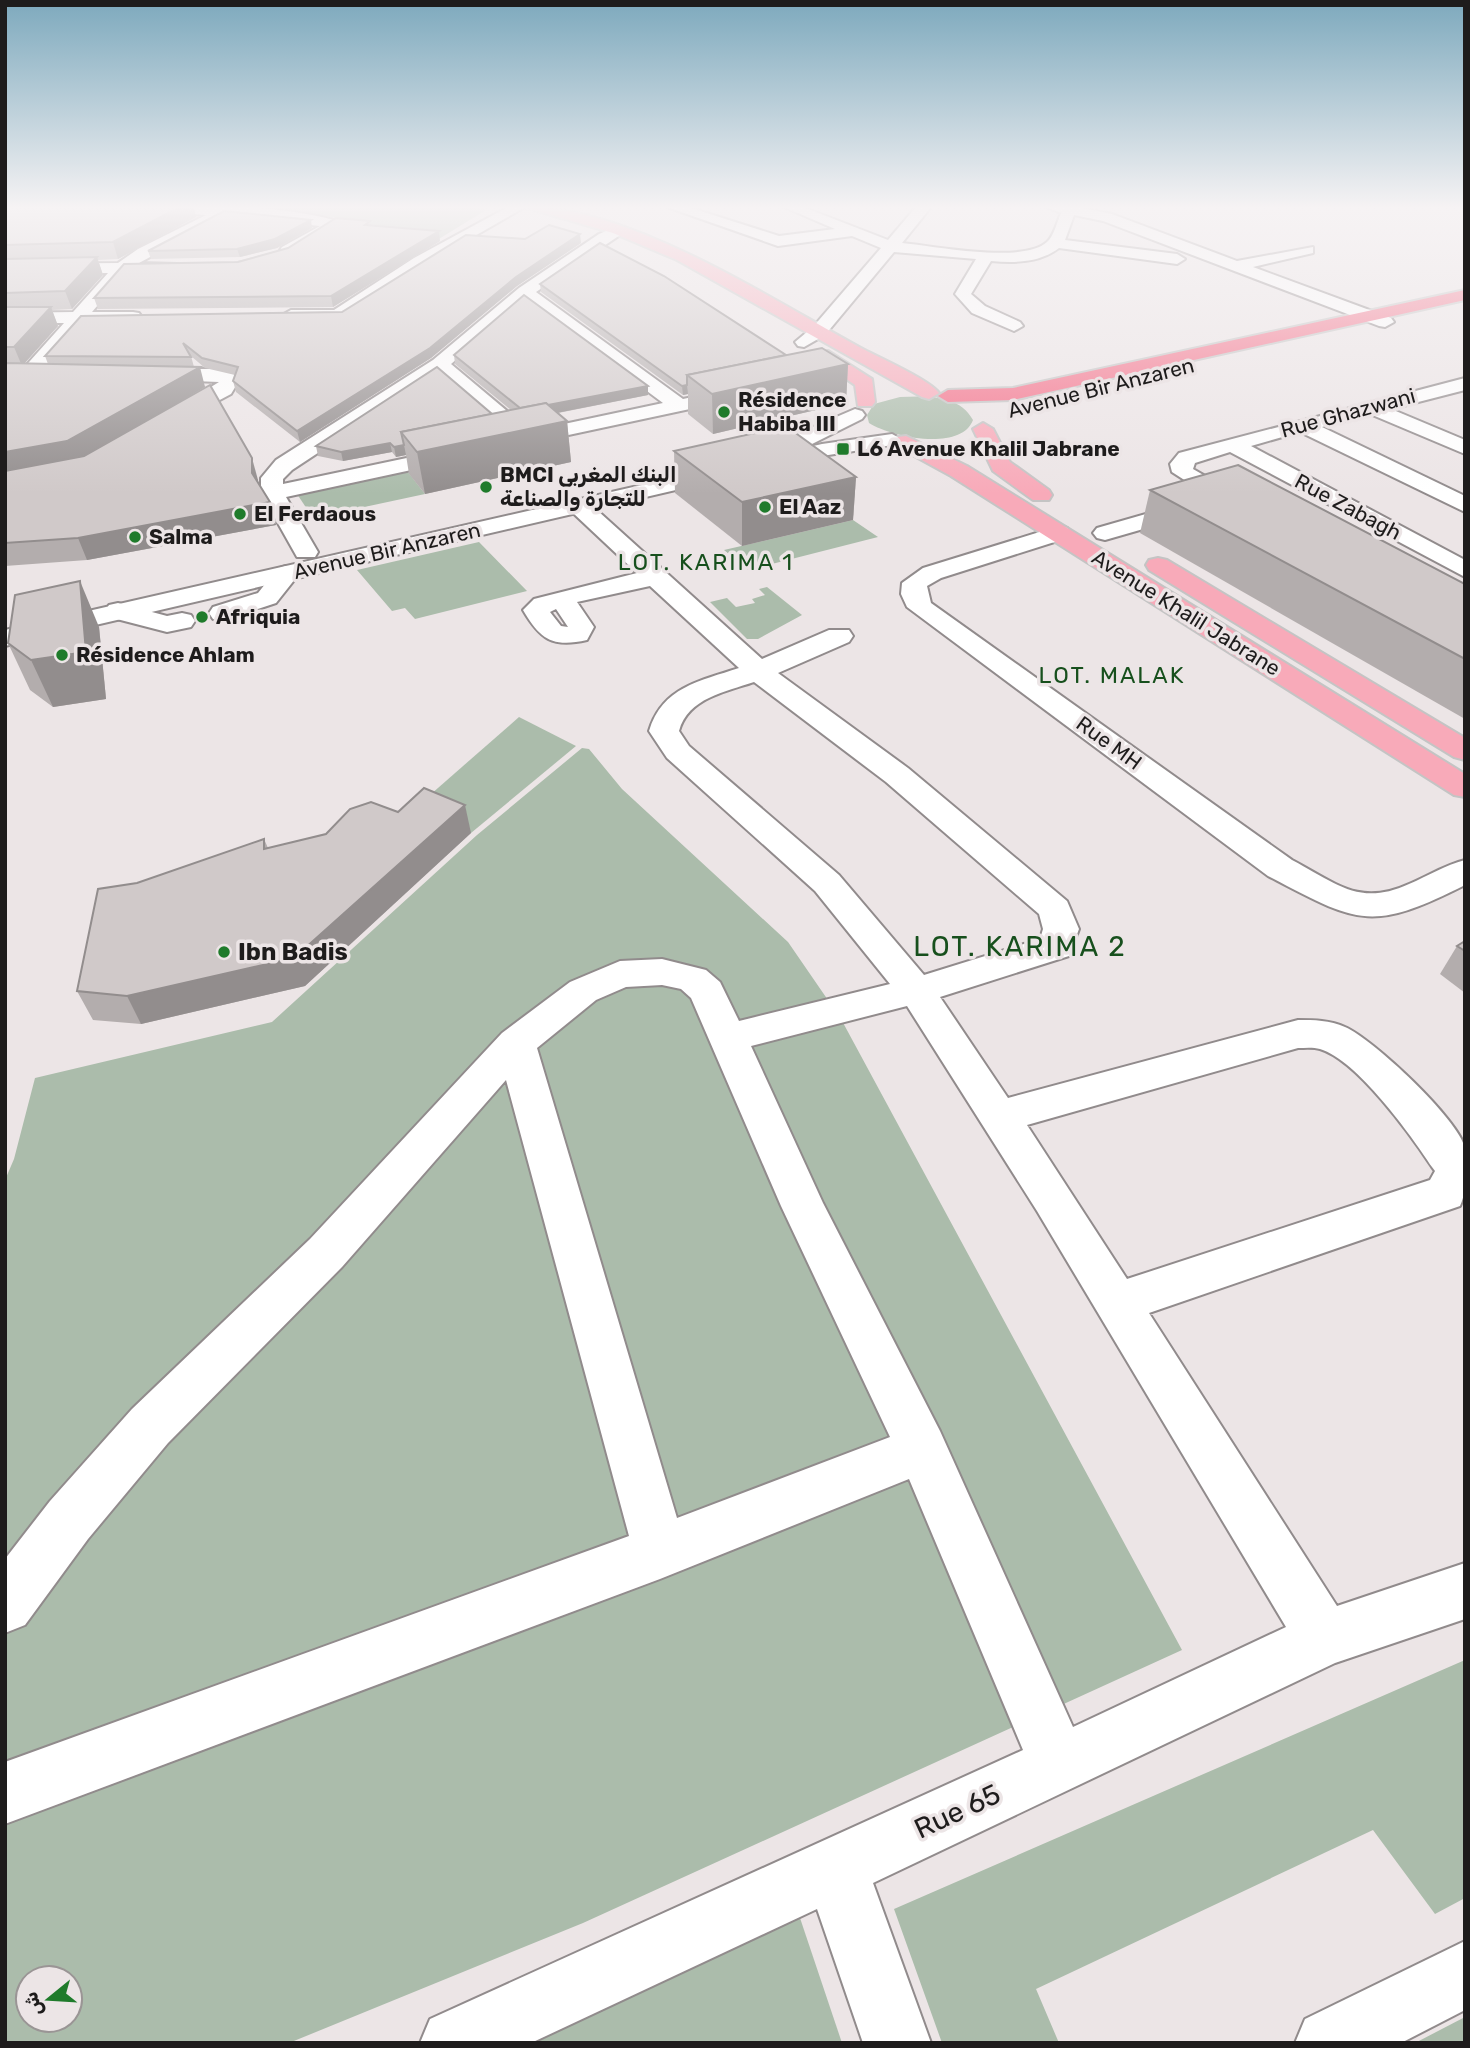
<svg xmlns="http://www.w3.org/2000/svg" width="1470" height="2048" viewBox="0 0 1470 2048" font-family="Rubik,Cairo,sans-serif">
  <rect width="100%" height="100%" fill="#ece5e6"/>
  <g fill="#abbcab" fill-rule="evenodd">
    <polygon points="223,207 476,207 486,210 434,242 333,217 219,209"/>
    <path d="M 900,397 C 925,396 959,394 973,420 C 961,452 891,437 869,423 L 867,415 L 874,404 Z"/>
    <polygon points="404,467 425,494 313,518 295,491"/>
    <polygon points="853,520 878,537 748,570 724,550"/>
    <polygon points="479,542 527,591 415,619 405,608 392,611 357,570"/>
    <polygon points="767,587 802,615 758,639 747,639 710,602 727,598 736,607 755,603 752,599 765,595 759,589"/>
    <polygon points="519,717 576,746 471,833 414,809"/>
    <path d="M 582,748 L 589,749 L 622,789 L 788,942 L 841,1019 L 1182,1650 L 583,1923 L 289,2043 L 5,2043 L 5,1180 L 14,1159 L 35,1078 L 272,1022 L 477,835 ZM 28,1978 L 70,1978 L 70,2020 L 28,2020 Z"/>
    <polygon points="1465,1660 1465,1898 1435,1914 1373,1830 1036,1989 1059,2043 942,2043 894,1909"/>
    <polygon points="800,1918 842,2043 534,2043"/>
    <polygon points="1465,2017 1465,2043 1415,2043"/>
  </g>
  <g fill="none" stroke-linecap="round" stroke-linejoin="round">
    <g stroke="#918b8c" stroke-width="4">
      <g id="street">
        <path d="M 151,207 C 210,205 276,205 334,220 L 336,227 L 288,255 L 280,250 L 282,247 L 320,226 L 226,216 L 139,263 L 177,264 L 177,270 L 126,272 L 92,312 L 133,312 L 139,313 L 142,317 L 139,321 L 83,323 L 35,379 L 21,379 L 18,375 L 21,371 L 64,323 L 5,323 L 5,313 L 73,312 L 108,273 L 5,274 L 5,264 L 118,263 L 138,249 L 206,215 L 158,211 Z"/>
        <polygon points="508,207 525,207 426,264 344,319 291,320 282,315 291,310 334,310 414,258"/>
        <path d="M 667,207 L 688,207 L 779,236 L 835,229 L 784,207 L 803,207 L 888,240 L 916,207 L 931,207 L 902,243 C 934,246 1023,264 1047,242 C 1054,236 1057,222 1061,213 L 1046,207 L 1076,207 L 1112,214 L 1237,261 L 1313,247 L 1313,253 L 1253,267 L 1391,318 L 1394,322 L 1385,327 L 1379,326 L 1103,221 L 1074,215 L 1065,240 L 1177,254 L 1185,259 L 1177,264 L 1059,248 C 1039,263 1015,263 991,261 L 971,294 L 985,306 L 1020,322 L 1023,326 L 1014,331 L 972,313 L 955,294 L 976,259 L 894,252 L 825,335 L 804,347 L 798,346 L 795,342 L 813,327 L 881,248 L 852,236 L 778,246 Z"/>
        <path d="M 618,226 L 623,227 L 623,233 L 536,292 L 683,399 L 739,387 L 746,389 L 749,393 L 746,397 L 517,446 L 506,440 L 511,435 L 439,373 L 292,470 L 283,479 L 283,484 L 459,447 L 467,448 L 470,453 L 467,458 L 286,497 L 318,552 L 315,557 L 297,557 L 261,493 L 261,478 L 276,460 L 433,360 L 519,288 L 599,234 ZM 525,300 L 663,403 L 531,431 L 451,364 Z"/>
        <polygon points="148,369 215,369 237,375 240,379 231,394 171,426 164,424 161,420 164,416 219,382 141,379 138,375 141,371"/>
        <polygon points="1465,378 1465,390 1391,409 1465,440 1465,454 1370,414 1322,427 1465,496 1465,512 1300,432 1251,446 1465,560 1465,577 1230,452 1195,463 1193,469 1247,500 1251,505 1247,510 1231,510 1172,472 1170,464 1179,453"/>
        <path d="M 580,500 L 588,502 L 762,659 L 829,630 L 849,630 L 853,636 L 849,642 L 778,673 L 908,768 L 1067,901 L 1079,929 L 1069,956 L 940,997 L 1008,1098 L 1298,1020 C 1314,1020 1330,1020 1345,1027 C 1373,1039 1459,1120 1465,1148 C 1468,1163 1467,1192 1460,1206 L 1149,1313 L 1337,1606 L 1465,1563 L 1465,1619 L 1335,1663 L 873,1883 L 931,2043 L 863,2043 L 817,1909 L 531,2043 L 420,2043 L 430,2019 L 1023,1750 L 909,1479 L 660,1579 L 5,1824 L 5,1762 L 629,1536 L 506,1080 L 342,1267 L 168,1443 L 88,1539 L 25,1625 L 5,1633 L 5,1559 L 50,1501 L 132,1409 L 310,1239 L 502,1033 L 570,982 L 620,961 L 662,959 L 706,970 L 720,982 L 739,1021 L 890,984 L 815,891 L 667,758 L 649,731 C 662,687 700,681 739,668 L 650,586 L 577,602 L 594,627 L 587,640 C 552,648 540,639 523,610 L 534,599 L 637,573 L 572,512 L 568,507 L 572,502 ZM 556,609 L 568,627 L 561,626 L 550,612 ZM 754,682 L 886,782 L 1039,914 L 1043,929 L 1040,939 L 924,975 L 839,875 L 689,746 L 679,731 C 688,698 725,692 754,682 ZM 662,985 L 681,989 L 691,998 L 781,1206 L 890,1437 L 677,1518 L 537,1048 L 596,1000 L 626,987 ZM 907,1006 L 1037,1211 L 1286,1627 L 1073,1727 L 940,1431 L 823,1203 L 751,1046 ZM 1298,1048 C 1305,1048 1313,1047 1320,1049 C 1357,1060 1411,1135 1432,1167 L 1435,1171 L 1430,1180 L 1127,1279 L 1027,1125 Z"/>
        <polygon points="1191,501 1199,503 1203,508 1199,513 1105,540 1097,538 1093,533 1097,528"/>
        <path d="M 1059,526 L 1067,528 L 1071,533 L 1067,538 L 941,578 L 927,586 L 931,603 L 1292,860 C 1336,883 1359,907 1409,884 C 1428,876 1445,865 1465,860 L 1465,885 C 1370,933 1358,923 1268,876 L 907,607 L 901,594 L 902,583 L 923,568 Z"/>
        <polygon points="286,566 295,569 299,574 276,603 222,621 213,619 209,613 213,607 258,593 277,569"/>
        <polygon points="118,603 167,616 182,613 191,615 195,621 191,627 167,632 109,617 105,611 109,605"/>
        <polygon points="1465,1941 1465,2010 1401,2043 1295,2043 1305,2019"/>
      </g>
    </g>
    <g stroke="#918b8c" stroke-width="4">
      <g id="secondary">
        <polygon points="855,409 862,411 865,415 862,419 808,446 792,446 789,441 792,436"/>
        <polygon points="892,434 903,440 899,444 822,456 5,646 5,630 822,444"/>
      </g>
    </g>
    <g stroke="#c4c4c4" stroke-width="4">
      <g id="primary">
        <path d="M 524,207 C 626,204 771,299 861,348 C 878,357 930,380 939,393 L 929,399 L 922,397 L 677,260 L 613,233 Z"/>
        <polygon points="828,351 872,379 875,402 872,406 858,406 855,385 821,361 819,357 821,353"/>
        <polygon points="983,423 993,429 1010,462 1049,490 1052,495 1049,500 1033,500 993,471 973,429"/>
        <polygon points="906,436 967,466 1465,774 1465,797 1454,795 951,476 898,447 895,442 898,437"/>
        <polygon points="1158,558 1167,560 1465,738 1465,760 1454,757 1149,570 1146,565 1149,560"/>
      </g>
    </g>
    <g stroke="#c4c4c4" stroke-width="4">
      <polygon id="highway" points="1465,290 1465,300 1013,400 948,402 938,396 948,390 1013,388"/>
    </g>
    <use href="#street" fill="#fff" fill-rule="evenodd"/>
    <use href="#secondary" fill="#fff" fill-rule="evenodd"/>
    <use href="#primary" fill="#f8aab9" fill-rule="evenodd"/>
    <use href="#highway" fill="#f4718a" fill-rule="evenodd"/>
  </g>
  <g fill="#b3adad">
    <polygon points="5,207 196,217 118,259 98,260 103,275 72,309 52,310 58,326 24,364 48,364 45,356 342,312 581,243 517,286 431,358 300,442 236,392 233,381 235,375 205,368 191,356 194,367 205,387 163,412 258,480 258,483 276,525 87,560 5,566"/>
    <polygon points="370,221 371,225 440,241 333,307 98,309 94,298 288,248"/>
    <polygon points="312,228 277,248 240,257 151,259 148,251"/>
    <polygon points="540,284 786,355 848,364 846,403 713,434 688,414 688,394 683,395 541,292"/>
    <polygon points="454,355 648,395 558,413 567,421 571,462 425,494 409,474 406,455 396,457 392,452 343,461 318,456 316,446 511,410 455,364"/>
    <polygon points="674,451 856,477 853,520 742,546 675,493"/>
    <polygon points="1150,490 1465,584 1465,719 1140,533"/>
    <polygon points="99,627 106,699 53,707 30,690 8,643"/>
    <polygon points="398,812 471,833 305,986 141,1024 93,1020 77,991 137,883 264,839 268,848 326,834"/>
    <polygon points="1465,941 1465,993 1440,974 1457,946"/>
  </g>
  <g fill="#928d8d">
    <polygon points="180,207 194,207 196,217 118,259 113,242"/>
    <polygon points="311,220 312,228 277,248 240,257 237,249"/>
    <polygon points="439,231 440,241 333,307 331,296"/>
    <polygon points="580,234 581,243 517,286 431,358 300,442 297,431 516,277"/>
    <polygon points="97,257 103,275 72,309 65,291"/>
    <polygon points="51,307 58,326 22,366 14,347"/>
    <polygon points="848,364 846,403 713,434 712,394"/>
    <polygon points="200,367 205,387 75,463 5,475 5,452"/>
    <polygon points="687,385 688,394 683,395 682,386"/>
    <polygon points="648,386 648,395 531,418 522,410"/>
    <polygon points="567,421 571,462 425,494 417,452"/>
    <polygon points="390,443 392,452 343,461 341,452"/>
    <polygon points="404,445 406,455 396,457 394,447"/>
    <polygon points="252,458 258,480 259,494 252,473"/>
    <polygon points="856,477 853,520 742,546 742,502"/>
    <polygon points="270,502 276,525 87,560 78,538"/>
    <polygon points="80,581 99,627 106,699 53,707 31,660"/>
    <polygon points="465,805 471,833 305,986 141,1024 127,996"/>
  </g>
  <g fill="#d0c9c9" stroke="#928d8d" stroke-width="2">
    <polygon points="5,207 180,207 113,242 5,245"/>
    <polygon points="224,211 311,220 275,239 237,249 148,251"/>
    <polygon points="336,218 370,221 365,225 439,231 331,296 94,298 124,264 238,262 288,248"/>
    <polygon points="549,225 580,234 516,277 430,348 297,431 233,381 238,367 202,358 183,343 191,357 45,356 81,316 342,312 466,235 525,239"/>
    <polygon points="600,243 664,276 786,355 687,375 687,385 682,386 540,284"/>
    <polygon points="97,257 65,291 5,293 5,259"/>
    <polygon points="524,295 648,386 548,405 546,403 520,408 454,355"/>
    <polygon points="5,307 51,307 14,347 5,347"/>
    <polygon points="822,348 848,364 712,394 687,375"/>
    <polygon points="5,363 200,367 67,441 5,452"/>
    <polygon points="437,367 492,414 401,432 404,445 394,447 390,443 341,452 316,446"/>
    <polygon points="210,385 252,458 252,473 270,502 78,538 5,543 5,471 84,456"/>
    <polygon points="546,403 567,421 417,452 401,432"/>
    <polygon points="786,426 856,477 742,502 674,451"/>
    <polygon points="1238,465 1465,584 1465,659 1150,490"/>
    <polygon points="80,581 86,652 31,660 8,643 15,595"/>
    <polygon points="424,788 465,805 294,958 127,996 77,991 98,889 137,883 264,839 264,849 326,834 350,809 371,802 398,812"/>
    <polygon points="1465,941 1465,951 1457,946"/>
  </g>
  <linearGradient id="sky" x2="0" y2="1"><stop stop-color="#7da9bd"/><stop offset="0.42" stop-color="#f6f3f4"/><stop offset="1" stop-color="#f6f3f4" stop-opacity="0"/></linearGradient>
  <rect width="1470" height="494" fill="url(#sky)"/>
  <g fill="#1f7b2b" stroke="#ece5e6" stroke-width="2.5">
    <circle cx="724" cy="412" r="7"/>
    <rect x="836" y="442" width="14" height="14" rx="3.5"/>
    <circle cx="486" cy="487" r="7"/>
    <circle cx="765" cy="507" r="7"/>
    <circle cx="240" cy="514" r="7"/>
    <circle cx="135" cy="537" r="7"/>
    <circle cx="202" cy="617" r="7"/>
    <circle cx="62" cy="655" r="7"/>
    <circle cx="224" cy="952" r="7"/>
  </g>
  <g text-anchor="middle" stroke-width="7" stroke-linejoin="round" paint-order="stroke">
    <g font-size="21" fill="#1e1c1c" stroke="#ece5e6">
      <text transform="translate(1101 388) rotate(-14)" y="7">Avenue Bir Anzaren</text>
      <text transform="translate(1348 413) rotate(-15)" y="7">Rue Ghazwani</text>
      <text transform="translate(1348 507) rotate(28)" y="7">Rue Zabagh</text>
      <text transform="translate(387 551) rotate(-13)" y="7">Avenue Bir Anzaren</text>
      <text transform="translate(1186 613) rotate(32)" y="7">Avenue Khalil Jabrane</text>
      <text transform="translate(1109 743) rotate(36)" y="7">Rue MH</text>
    </g>
    <g font-size="21" font-weight="bold" fill="#1e1c1c" stroke="#ece5e6" text-anchor="start">
      <text x="738" y="407">Résidence<tspan x="738" dy="24">Habiba III</tspan></text>
      <text x="857" y="456">L6 Avenue Khalil Jabrane</text>
      <text x="500" y="482">BMCI البنك المغربي<tspan x="500" dy="24">للتجارة والصناعة</tspan></text>
      <text x="779" y="514">El Aaz</text>
      <text x="254" y="521">El Ferdaous</text>
      <text x="149" y="544">Salma</text>
      <text x="216" y="624">Afriquia</text>
      <text x="76" y="662">Résidence Ahlam</text>
    </g>
    <g font-size="23" letter-spacing="2" fill="#17501d" stroke="#ece5e6">
      <text x="706" y="570">LOT. KARIMA 1</text>
      <text x="1112" y="683">LOT. MALAK</text>
    </g>
    <g font-size="24" font-weight="bold" fill="#1e1c1c" stroke="#ece5e6" text-anchor="start">
      <text x="238" y="960">Ibn Badis</text>
    </g>
    <g font-size="28" letter-spacing="2" fill="#17501d" stroke="#ece5e6">
      <text x="1020" y="956">LOT. KARIMA 2</text>
    </g>
    <g font-size="28" fill="#1e1c1c" stroke="#ece5e6">
      <text transform="translate(957 1811) rotate(-25)" y="10">Rue 65</text>
    </g>
  </g>
  <rect width="1470" height="2048" fill="none" stroke="#1e1c1c" stroke-width="14"/>
  <g transform="translate(49 1999) rotate(252)"><circle r="33" fill="#ece5e6" stroke="#9a9595" stroke-width="2"/>
  <path d="M0-5L12 26L0 18L-12 26Z" fill="#1f7b2b"/>
  <text y="-10" font-size="19" font-weight="bold" text-anchor="middle" fill="#1e1c1c">ش</text>
  </g>
</svg>
